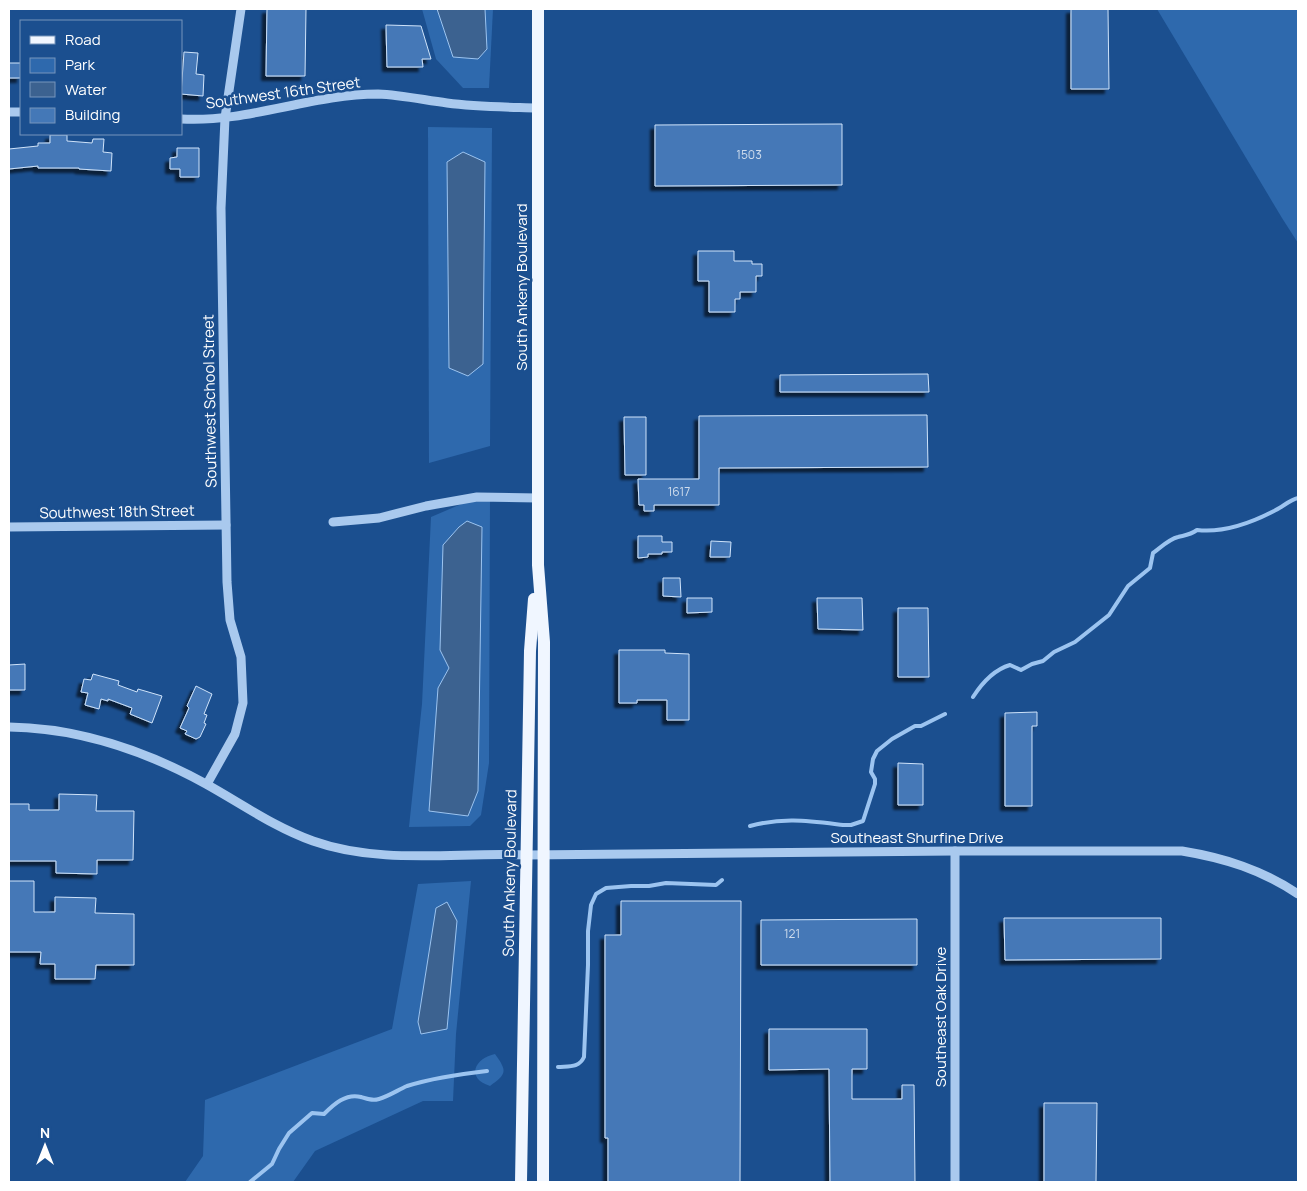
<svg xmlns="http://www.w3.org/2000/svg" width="1307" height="1191" viewBox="0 0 1307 1191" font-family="Manrope,sans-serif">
  <defs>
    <filter id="shadow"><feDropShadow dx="-4.5" dy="4.5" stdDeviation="1" flood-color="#0009"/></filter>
  </defs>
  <rect width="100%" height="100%" fill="#1b4f8f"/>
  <g fill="#2e69ad">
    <polygon points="422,9 493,9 489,88 463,88 436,59"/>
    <polygon points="1157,9 1298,9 1298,243 1282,218"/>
    <polygon points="428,127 492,128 490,446 429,463"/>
    <polygon points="490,501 489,763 481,815 470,826 409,827 422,704 431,517 466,502"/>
    <polygon points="471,881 456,1034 453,1101 423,1101 315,1151 293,1182 185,1182 203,1156 205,1100 392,1029 418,884"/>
    <path d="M 495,1054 C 508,1072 506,1074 490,1086 C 465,1078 475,1058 495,1054 Z"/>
  </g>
  <g fill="#3c6290" stroke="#9cc4f0">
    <polygon points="437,9 485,9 487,49 478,59 453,57"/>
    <polygon points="463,152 485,162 483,364 468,376 449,368 447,162"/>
    <polygon points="467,521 482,527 478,791 468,816 429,811 438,688 449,668 440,650 443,545 459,527"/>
    <polygon points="447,902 457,921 447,1029 421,1034 418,1022 436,908"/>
  </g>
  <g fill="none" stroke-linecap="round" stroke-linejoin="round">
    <g stroke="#9cc4f0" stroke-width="4">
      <path d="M 973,697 C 982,683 993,670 1010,665 L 1021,670 L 1032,664 L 1043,661 L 1054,652 L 1075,642 L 1109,615 L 1128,586 L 1150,568 L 1153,553 C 1160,548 1169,539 1178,537 C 1186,535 1190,535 1197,530 C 1223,533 1251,523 1274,511 C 1283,507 1289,500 1298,498"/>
      <path d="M 750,826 C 783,817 809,821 843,825 L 851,825 L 863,821 L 875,784 L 875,779 L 871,772 L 873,759 L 877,751 L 892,739 L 915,726 L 921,726 L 945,714"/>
      <path d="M 558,1067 C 569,1066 579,1068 584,1057 L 588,965 L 588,931 L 591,905 L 596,894 L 606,888 L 631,886 L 649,886 L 666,883 L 716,885 L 722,880"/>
      <path d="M 250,1182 L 272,1164 L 279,1149 L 289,1133 L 312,1113 L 324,1114 C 334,1104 346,1093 361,1097 C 367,1099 372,1101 379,1099 C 389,1096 398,1090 407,1086 C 433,1078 460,1074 487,1071"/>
    </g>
  </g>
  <g fill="#4478b7" stroke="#cfe3fa" filter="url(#shadow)">
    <polygon points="267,9 306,9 305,76 266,76"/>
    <polygon points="1071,9 1108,9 1109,89 1071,89"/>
    <polygon points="386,25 421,26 431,59 422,59 423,67 387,67"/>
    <polygon points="184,52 198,53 196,74 204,75 203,96 181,94"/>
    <rect x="9" y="63" width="12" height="15"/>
    <polygon points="842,124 842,185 655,186 655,125"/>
    <polygon points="50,135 67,135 67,141 92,143 93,139 104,139 103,152 112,153 111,171 79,169 79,168 38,168 38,166 9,169 9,149 38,146 38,143 50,143"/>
    <polygon points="177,148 199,148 199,177 180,177 180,169 170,169 170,158 177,157"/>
    <polygon points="698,251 734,251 734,261 752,261 752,264 762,264 762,276 756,276 756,292 740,292 740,299 735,299 735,312 709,312 709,281 698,281"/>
    <polygon points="928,374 929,392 780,392 780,375"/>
    <polygon points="927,415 928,467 719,468 719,505 654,505 654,511 644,511 644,505 639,505 638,479 699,479 699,416"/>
    <polygon points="624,417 646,417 646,475 625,475"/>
    <polygon points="638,536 662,536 662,542 672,542 672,552 662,552 662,554 648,554 648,557 638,558"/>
    <polygon points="711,541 731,542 730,557 710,557"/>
    <polygon points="663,578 680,578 681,597 663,596"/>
    <polygon points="687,598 712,598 712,612 687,613"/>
    <polygon points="817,598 862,598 863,630 818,629"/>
    <polygon points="898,608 928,608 929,677 898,677"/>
    <polygon points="619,650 665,650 665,653 689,654 689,720 667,720 667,700 637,700 637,703 619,703"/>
    <polygon points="25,664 25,690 9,690 9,665"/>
    <polygon points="93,674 119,681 118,685 137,692 138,689 162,696 152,723 130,714 132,708 108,699 108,701 101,699 99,709 85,705 88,693 81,692 84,679 91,680"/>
    <polygon points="196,686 212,694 204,714 207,715 204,723 206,724 200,737 196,739 185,734 187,731 180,728 189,708 187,706"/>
    <polygon points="1037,712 1037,726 1032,726 1032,806 1005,806 1005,713"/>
    <polygon points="898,763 923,764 923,805 898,805"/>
    <polygon points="59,794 97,795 96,811 134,811 133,860 97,860 97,874 56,873 56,861 9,861 9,804 29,804 29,810 59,810"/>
    <polygon points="9,881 34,881 34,912 55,912 55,897 96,898 95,913 134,914 134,965 96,965 95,979 55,979 55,964 40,964 41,952 9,952"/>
    <polygon points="621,901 741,901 740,1182 608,1182 608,1138 605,1138 605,935 621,935"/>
    <polygon points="1004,918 1161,918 1161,959 1005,960"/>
    <polygon points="917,919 917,965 761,965 761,920"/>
    <polygon points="769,1029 867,1029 867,1069 852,1069 852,1099 902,1099 902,1085 914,1085 915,1182 830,1182 829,1069 769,1070"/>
    <polygon points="1044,1103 1097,1103 1096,1182 1044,1182"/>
  </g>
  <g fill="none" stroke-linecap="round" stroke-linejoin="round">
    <g stroke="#a9c9ee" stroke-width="9">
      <polyline points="9,112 21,112"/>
      <path d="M 181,119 C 248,123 311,94 378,94 C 401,95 424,100 447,103 C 477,107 508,107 538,108"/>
      <polyline points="333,522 379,518 426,506 477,497 538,498"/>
      <polyline points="9,527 226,525"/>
      <path d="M 9,727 C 78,728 146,751 206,784 C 242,804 274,827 313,841 C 380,865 456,852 526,855 L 955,851 L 1182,851 C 1225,858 1262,870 1298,894"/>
      <polyline points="207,784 235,734 243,703 241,657 230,620 227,582 221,208 225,118 241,9"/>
      <polyline points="955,851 955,1182"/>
    </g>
    <g stroke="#f0f6ff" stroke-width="12">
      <polyline points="538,9 538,565 544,642 543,1182"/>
      <polyline points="521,1182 530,651 534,599"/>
    </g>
  </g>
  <g text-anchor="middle" stroke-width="5" stroke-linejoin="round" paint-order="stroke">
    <g font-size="12" fill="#d0dded">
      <text x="749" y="159">1503</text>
      <text x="679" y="496">1617</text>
      <text x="792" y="938">121</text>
    </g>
    <g font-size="15" fill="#fff" stroke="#1b4f8f">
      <text transform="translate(283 93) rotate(-8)" y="5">Southwest 16th Street</text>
      <text transform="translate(522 287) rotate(-90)" y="5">South Ankeny Boulevard</text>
      <text transform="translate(210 401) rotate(-91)" y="5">Southwest School Street</text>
      <text transform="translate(117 512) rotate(-1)" y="5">Southwest 18th Street</text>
      <text x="917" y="843">Southeast Shurfine Drive</text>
      <text transform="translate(510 873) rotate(-89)" y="5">South Ankeny Boulevard</text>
      <text transform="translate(941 1017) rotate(-90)" y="5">Southeast Oak Drive</text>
    </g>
  </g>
  <rect width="1307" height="1191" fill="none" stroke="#ffffff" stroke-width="20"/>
  <rect x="20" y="20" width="162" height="115" fill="#1b4f8f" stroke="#7695bc"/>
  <rect x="30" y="36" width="25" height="8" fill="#f0f6ff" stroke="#7695bc"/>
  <text x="65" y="45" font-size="15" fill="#ffffff">Road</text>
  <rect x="30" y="58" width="25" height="15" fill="#2e69ad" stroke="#7695bc"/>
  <text x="65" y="70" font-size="15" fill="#ffffff">Park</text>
  <rect x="30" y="82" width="25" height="15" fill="#3c6290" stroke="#7695bc"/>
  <text x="65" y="95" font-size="15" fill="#ffffff">Water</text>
  <rect x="30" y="108" width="25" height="15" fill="#4478b7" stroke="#7695bc"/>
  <text x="65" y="120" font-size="15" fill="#ffffff">Building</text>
  <g transform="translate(45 1146)" stroke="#1b4f8f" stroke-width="4" paint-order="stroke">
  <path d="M0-4L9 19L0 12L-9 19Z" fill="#ffffff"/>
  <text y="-8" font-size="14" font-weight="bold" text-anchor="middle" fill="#ffffff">N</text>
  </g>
</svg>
